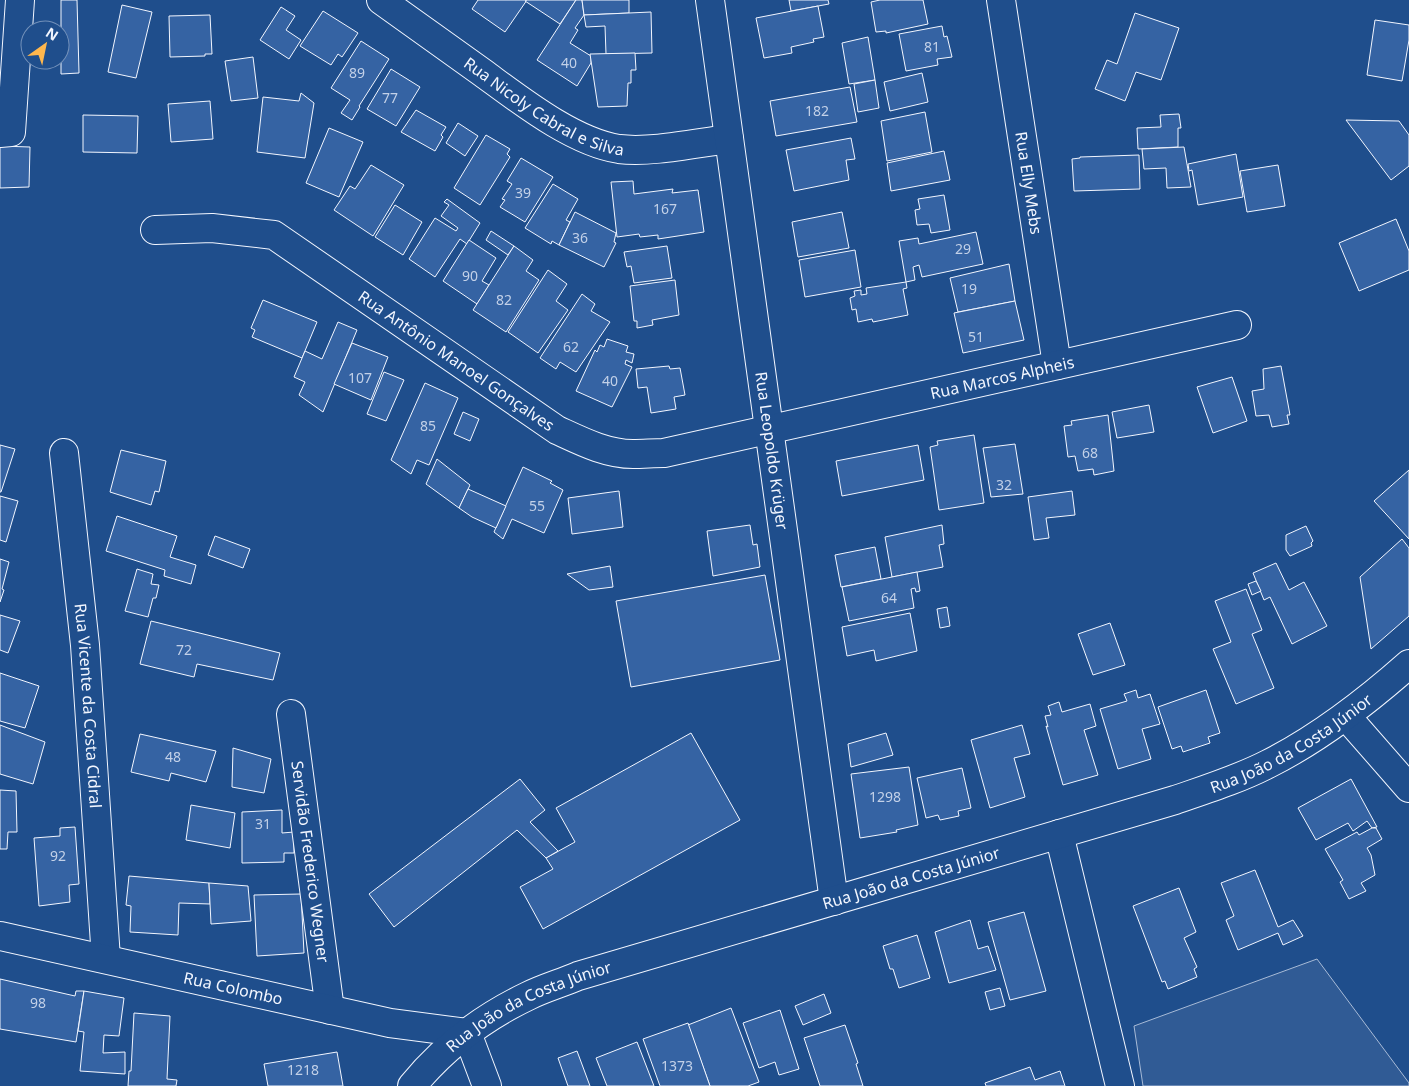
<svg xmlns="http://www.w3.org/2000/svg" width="1409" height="1086" viewBox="0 0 1409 1086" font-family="'Noto Sans',sans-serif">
  <rect width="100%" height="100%" fill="#1f4e8c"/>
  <polygon fill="#305b95" stroke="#a8bbd7" points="1317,959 1409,1083 1409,1086 1143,1086 1134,1026"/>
  <g fill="#3563a3" stroke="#f2f6ff">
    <polygon points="61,0 77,0 79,73 61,74"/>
    <polygon points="478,0 527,0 505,32 472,9"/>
    <polygon points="527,0 576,0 560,24 525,1"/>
    <polygon points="576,0 582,0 584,15 575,28 578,30 570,43 591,56 591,63 577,86 537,60"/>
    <polygon points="582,0 629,0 629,13 584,15"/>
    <polygon points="789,0 828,0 829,4 791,11"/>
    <polygon points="880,0 923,0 928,24 886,33 886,31 876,32 871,2"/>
    <polygon points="122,5 152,12 136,78 108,72"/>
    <polygon points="818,6 824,37 813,39 814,42 791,47 792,53 764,58 756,18"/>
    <polygon points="281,7 295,16 286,30 301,40 289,59 260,40"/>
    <polygon points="323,11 358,33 342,57 338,54 331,65 300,46"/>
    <polygon points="651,12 652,53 606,54 605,26 586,27 584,15"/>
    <polygon points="1135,13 1179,28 1161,80 1136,72 1125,101 1095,89 1107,60 1117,64"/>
    <polygon points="210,15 212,54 205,54 205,56 170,57 169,16"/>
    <polygon points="1375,20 1409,25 1409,40 1402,81 1367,75"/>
    <polygon points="942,26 944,37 947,36 952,57 937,59 938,65 906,71 899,34"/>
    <polygon points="868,37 875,80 849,84 842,43"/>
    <polygon points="361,41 389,59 359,106 360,107 352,120 341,113 350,100 331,88"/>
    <polygon points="635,53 636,70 631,70 631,83 628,83 627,106 598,107 590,54"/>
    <polygon points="253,57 258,98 231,101 225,61"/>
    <polygon points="391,69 420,87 396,126 367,109"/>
    <polygon points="922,73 928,102 890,111 884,82"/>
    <polygon points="875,80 879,108 858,112 854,84"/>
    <polygon points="850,87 857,122 776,136 770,101"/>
    <polygon points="301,93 314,103 305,158 257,152 263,97 299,101"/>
    <polygon points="210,101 213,139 171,142 168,104"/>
    <polygon points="416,110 446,127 441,135 443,137 435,151 401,132"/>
    <polygon points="925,112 932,152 887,161 881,121"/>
    <polygon points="1179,114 1181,128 1178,128 1178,147 1138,149 1137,128 1161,127 1160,115"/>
    <polygon points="83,115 138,116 137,153 83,152"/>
    <polygon points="1346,120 1399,121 1409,135 1409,166 1391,180"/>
    <polygon points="458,123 478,136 465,156 446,143"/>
    <polygon points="329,128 363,142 339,197 306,183"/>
    <polygon points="486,135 510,149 507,154 510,157 480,205 454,188"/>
    <polygon points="851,138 855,159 846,160 849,180 794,191 786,150"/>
    <polygon points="0,146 30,147 29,187 0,188"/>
    <polygon points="1184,147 1191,187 1167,188 1166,168 1144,169 1142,149"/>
    <polygon points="944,151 950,180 891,191 887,163"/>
    <polygon points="1236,154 1243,197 1198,205 1192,170 1189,171 1188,164"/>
    <polygon points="1139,155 1140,189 1074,191 1072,159 1080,158 1080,157"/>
    <polygon points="521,158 553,177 525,222 500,207 505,200 502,199 512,184 507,181"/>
    <polygon points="371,165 404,185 373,236 334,210 350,186 355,189"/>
    <polygon points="1278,165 1285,206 1247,212 1240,171"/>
    <polygon points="633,181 634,194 673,189 672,193 698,190 704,232 658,239 658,235 640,237 639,234 617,237 611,182"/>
    <polygon points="553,184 578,199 566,220 570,222 559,245 552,241 551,244 525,228"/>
    <polygon points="944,195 950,230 931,233 929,224 917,225 915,210 920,209 918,199"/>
    <polygon points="447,199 480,223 467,244 460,239 435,277 409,259 435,218 456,231 458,228 441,216 449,205 444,202"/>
    <polygon points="395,205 422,222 403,255 375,237"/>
    <polygon points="575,212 616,233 614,242 616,243 604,267 559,245"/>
    <polygon points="842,212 849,248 798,257 792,222"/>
    <polygon points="1396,219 1409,251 1409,270 1359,291 1339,243"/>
    <polygon points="491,231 514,246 508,255 486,240"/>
    <polygon points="976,232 983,264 922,277 919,265 913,267 915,280 906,282 899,241 918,238 919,244"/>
    <polygon points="469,240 496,258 482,281 489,285 477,304 443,281"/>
    <polygon points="514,246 533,260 526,271 539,280 506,332 473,310"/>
    <polygon points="667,246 672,278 634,283 631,266 627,267 624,252"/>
    <polygon points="855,250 861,287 805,297 799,260"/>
    <polygon points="1009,264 1015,301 958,312 950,278"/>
    <polygon points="548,270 567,284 556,301 568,310 538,353 508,332"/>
    <polygon points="675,280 679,315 652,320 653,325 637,328 637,321 634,321 630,286"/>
    <polygon points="906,282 907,288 903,289 908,315 873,322 872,319 858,322 856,309 852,310 850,298 855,296 854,291 861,290 861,295 867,294 866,288"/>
    <polygon points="582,294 595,304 591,311 610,322 576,372 560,362 556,369 540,358"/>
    <polygon points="263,300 317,322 302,358 252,337 255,330 251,328"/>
    <polygon points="1015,301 1024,340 963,353 954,313"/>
    <polygon points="338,322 357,330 323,412 299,395 305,382 294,377 305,351 322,359"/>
    <polygon points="607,339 628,346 626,352 634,354 632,363 626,360 625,364 632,367 612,407 576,391 595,350 597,352 600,345 604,347"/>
    <polygon points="352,343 388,357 371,400 334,384"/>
    <polygon points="669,366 670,369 680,368 685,395 674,397 676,409 651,413 647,387 638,388 636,369"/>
    <polygon points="1281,366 1290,415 1287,415 1289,424 1272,427 1269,415 1256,416 1252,391 1264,389 1263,369"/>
    <polygon points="384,372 404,380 386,421 367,414"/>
    <polygon points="1232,377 1247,421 1213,433 1197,387"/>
    <polygon points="425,383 458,398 429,465 417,460 411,474 391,460"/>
    <polygon points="1149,405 1154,432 1117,438 1112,412"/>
    <polygon points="463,412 479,419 470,441 454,434"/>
    <polygon points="1108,415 1114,471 1094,475 1093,469 1078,471 1075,456 1068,457 1064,426 1072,425 1071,421"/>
    <polygon points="974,435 984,503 939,510 930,447 938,445 937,441"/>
    <polygon points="1015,444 1023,494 991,497 983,448"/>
    <polygon points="0,445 15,449 1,492 0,492"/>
    <polygon points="918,445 924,480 842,496 836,461"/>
    <polygon points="121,450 166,461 159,492 155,491 151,505 110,492"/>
    <polygon points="437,459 470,485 459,508 426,484"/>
    <polygon points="523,467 552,481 550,483 563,490 544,533 512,519 503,539 494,532"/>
    <polygon points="1409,470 1409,539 1374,501"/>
    <polygon points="468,489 506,506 496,528 472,517 459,508"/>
    <polygon points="619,491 623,527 572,534 568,498"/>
    <polygon points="1072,491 1075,515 1046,518 1049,538 1034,540 1028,497"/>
    <polygon points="0,496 18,501 6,542 0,540"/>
    <polygon points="117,516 177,536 170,557 196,565 191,584 164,576 165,570 106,551"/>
    <polygon points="750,525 753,545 757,544 760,567 713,576 707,531"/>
    <polygon points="942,525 944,544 939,545 943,567 892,577 885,537"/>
    <polygon points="1306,526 1313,541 1311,543 1312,546 1290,556 1286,550 1286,535"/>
    <polygon points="215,536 250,549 243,568 208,555"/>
    <polygon points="1402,539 1409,548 1409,616 1371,649 1360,577"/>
    <polygon points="875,547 881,579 841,587 835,555"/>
    <polygon points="0,559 9,562 2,589 4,590 0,602"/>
    <polygon points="1276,563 1289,590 1304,582 1327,626 1292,644 1270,597 1264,600 1253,573"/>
    <polygon points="610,566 613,587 589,590 567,574"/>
    <polygon points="137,569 153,574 151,584 159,585 156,598 153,598 148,617 125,611"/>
    <polygon points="917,572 920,591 916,592 915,588 911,589 914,608 849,621 842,587"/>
    <polygon points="765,575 780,660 631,687 616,601"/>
    <polygon points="1256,581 1261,591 1252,595 1248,584"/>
    <polygon points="1246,589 1262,630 1252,634 1274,688 1236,704 1213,649 1231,642 1215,601"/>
    <polygon points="947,607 950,626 940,628 937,609"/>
    <polygon points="910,613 917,651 876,661 874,650 847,656 842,627"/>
    <polygon points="0,615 20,621 8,653 0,650"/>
    <polygon points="151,621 280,653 273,680 197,664 194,677 140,664"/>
    <polygon points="1110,623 1125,665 1093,675 1078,634"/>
    <polygon points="0,673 39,686 25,728 0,721"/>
    <polygon points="1136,690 1138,698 1150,694 1160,724 1142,729 1151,759 1118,769 1100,709 1127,701 1124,694"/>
    <polygon points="1206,690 1220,733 1208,737 1210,743 1183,752 1181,746 1172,749 1158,707"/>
    <polygon points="1059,702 1062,712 1090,704 1096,726 1084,730 1098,775 1063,785 1046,726 1048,727 1045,716 1051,715 1048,706"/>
    <polygon points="0,725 45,742 33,784 0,774"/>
    <polygon points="1022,725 1030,754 1014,758 1025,797 990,808 971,740"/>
    <polygon points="691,733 740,820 543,929 520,887 553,869 546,858 575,842 556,808"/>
    <polygon points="886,733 893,755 851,767 848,744"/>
    <polygon points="140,734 216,751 206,782 171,773 169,781 131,772"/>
    <polygon points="233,748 271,759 264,793 232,787"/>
    <polygon points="909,767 918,825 896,830 897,832 860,838 851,774"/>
    <polygon points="962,768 971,808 958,811 959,816 940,820 938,815 926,818 917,778"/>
    <polygon points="520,779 545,810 530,822 558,851 546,858 517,830 394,927 369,894"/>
    <polygon points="1351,779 1377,827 1372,828 1367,821 1353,831 1348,823 1316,840 1298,808"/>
    <polygon points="0,790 16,791 17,832 8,832 7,849 0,849"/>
    <polygon points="191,805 235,813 230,848 186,840"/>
    <polygon points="282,810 282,833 294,832 294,853 284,853 284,862 242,863 242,812"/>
    <polygon points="75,827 79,884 69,885 70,902 39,906 34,838 60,836 60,828"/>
    <polygon points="1372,828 1376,828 1382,839 1367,848 1371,855 1375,875 1361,883 1366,891 1349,899 1340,882 1343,880 1325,849 1357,832 1359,835"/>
    <polygon points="1255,870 1278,927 1293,920 1303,936 1283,945 1278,933 1238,950 1226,920 1234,916 1221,883"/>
    <polygon points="129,876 209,883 210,904 179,903 178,935 130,932 131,906 126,905"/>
    <polygon points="209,883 248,886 251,921 211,924"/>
    <polygon points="1179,888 1196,932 1184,938 1197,967 1194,969 1197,977 1168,989 1165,981 1162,982 1133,906"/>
    <polygon points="301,894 304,953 257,956 254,895"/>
    <polygon points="1024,912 1046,991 1010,1000 988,922"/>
    <polygon points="970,920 978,949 988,946 996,970 949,983 935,932"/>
    <polygon points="917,935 930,978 899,988 893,969 890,969 883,946"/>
    <polygon points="0,979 75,996 76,991 84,991 76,1042 0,1029"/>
    <polygon points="1000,988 1005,1006 990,1010 985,992"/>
    <polygon points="84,991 124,998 119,1036 104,1035 103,1053 125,1052 125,1074 80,1071 84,1032 78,1031"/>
    <polygon points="824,994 831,1013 803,1025 795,1006"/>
    <polygon points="731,1008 759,1082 748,1086 710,1086 688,1025"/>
    <polygon points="780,1010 799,1069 779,1075 775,1062 759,1068 743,1023"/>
    <polygon points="134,1013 170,1016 167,1079 177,1080 176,1086 128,1086 129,1071 131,1071"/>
    <polygon points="688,1023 710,1086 660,1086 643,1039"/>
    <polygon points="845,1025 858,1063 856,1064 863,1086 820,1086 804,1038"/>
    <polygon points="637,1042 654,1086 607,1086 596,1058"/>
    <polygon points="577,1051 590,1086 568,1086 558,1058"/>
    <polygon points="337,1052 343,1086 268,1086 264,1064"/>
    <polygon points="1030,1067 1035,1080 1060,1071 1065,1086 986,1086 985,1083"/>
  </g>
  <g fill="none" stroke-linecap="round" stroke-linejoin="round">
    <g stroke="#f2f6ff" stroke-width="30">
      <g id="minor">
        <path id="s1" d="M 381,0 C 415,24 449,49 483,73 C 520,100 573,142 619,149 C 651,153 696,143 729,139"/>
        <path id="s2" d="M 710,0 L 834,901"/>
        <path id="s3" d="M 1001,0 L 1057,365"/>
        <polyline points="0,133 11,132 20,0"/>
        <path id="s4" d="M 155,230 L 212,228 L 274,235 L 557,430 C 581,441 606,454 633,454 C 643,454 654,453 664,453 L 1237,325"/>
        <path id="s5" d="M 64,453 L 85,645 L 106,959"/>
        <path id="s6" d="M 291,714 L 330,1010"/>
        <polyline points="1346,716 1409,788"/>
        <polyline points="1059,834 1120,1086"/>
        <path id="s7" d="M 0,936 L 390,1023 L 467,1033 L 487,1086"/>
      </g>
    </g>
    <g stroke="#f2f6ff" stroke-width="30">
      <g id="major">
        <path id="s8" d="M 412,1086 C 443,1048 484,1017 528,996 C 544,988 562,983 578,976 L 1175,800 C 1207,789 1239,779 1268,764 C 1320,738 1366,702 1409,664"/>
      </g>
    </g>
    <use href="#minor" stroke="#1f4e8c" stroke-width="28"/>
    <use href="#major" stroke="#1f4e8c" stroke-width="28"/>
  </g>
  <g text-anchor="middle" stroke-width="4" stroke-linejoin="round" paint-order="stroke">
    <g font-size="14" fill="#c3d1e8">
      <text x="932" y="52">81</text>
      <text x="569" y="68">40</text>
      <text x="357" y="78">89</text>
      <text x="390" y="103">77</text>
      <text x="817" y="116">182</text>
      <text x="523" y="198">39</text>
      <text x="665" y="214">167</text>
      <text x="580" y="243">36</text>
      <text x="963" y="254">29</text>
      <text x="470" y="281">90</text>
      <text x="969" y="294">19</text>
      <text x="504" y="305">82</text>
      <text x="976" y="342">51</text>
      <text x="571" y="352">62</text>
      <text x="360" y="383">107</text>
      <text x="610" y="386">40</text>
      <text x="428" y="431">85</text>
      <text x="1090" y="458">68</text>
      <text x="1004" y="490">32</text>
      <text x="537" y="511">55</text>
      <text x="889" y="603">64</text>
      <text x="184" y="655">72</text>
      <text x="173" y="762">48</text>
      <text x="885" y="802">1298</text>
      <text x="263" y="829">31</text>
      <text x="58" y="861">92</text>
      <text x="38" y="1008">98</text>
      <text x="677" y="1071">1373</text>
      <text x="303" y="1075">1218</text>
    </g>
    <g font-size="16" fill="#f2f6ff" stroke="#1f4e8c">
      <text dy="6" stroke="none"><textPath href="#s1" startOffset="196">Rua Nicoly Cabral e Silva</textPath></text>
      <text dy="6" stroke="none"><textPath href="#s3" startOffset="185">Rua Elly Mebs</textPath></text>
      <text dy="6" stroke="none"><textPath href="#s4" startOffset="341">Rua Antônio Manoel Gonçalves</textPath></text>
      <text dy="6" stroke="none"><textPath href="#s4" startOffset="921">Rua Marcos Alpheis</textPath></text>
      <text dy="6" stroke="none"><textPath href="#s2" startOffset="455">Rua Leopoldo Krüger</textPath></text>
      <text dy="6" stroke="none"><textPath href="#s5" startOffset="254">Rua Vicente da Costa Cidral</textPath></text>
      <text dy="6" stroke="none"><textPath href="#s8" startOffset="954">Rua João da Costa Júnior</textPath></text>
      <text dy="6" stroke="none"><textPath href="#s6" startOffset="149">Servidão Frederico Wegner</textPath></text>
      <text dy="6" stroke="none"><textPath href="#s8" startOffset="549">Rua João da Costa Júnior</textPath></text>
      <text dy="6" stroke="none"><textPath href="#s7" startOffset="239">Rua Colombo</textPath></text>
      <text dy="6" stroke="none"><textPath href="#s8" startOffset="144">Rua João da Costa Júnior</textPath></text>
    </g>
  </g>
  <g transform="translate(45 45) rotate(33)"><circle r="24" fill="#1f4e8c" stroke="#7391ba"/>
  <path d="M0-4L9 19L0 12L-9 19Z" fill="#ffb74d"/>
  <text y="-8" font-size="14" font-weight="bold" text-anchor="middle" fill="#f2f6ff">N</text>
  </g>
</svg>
